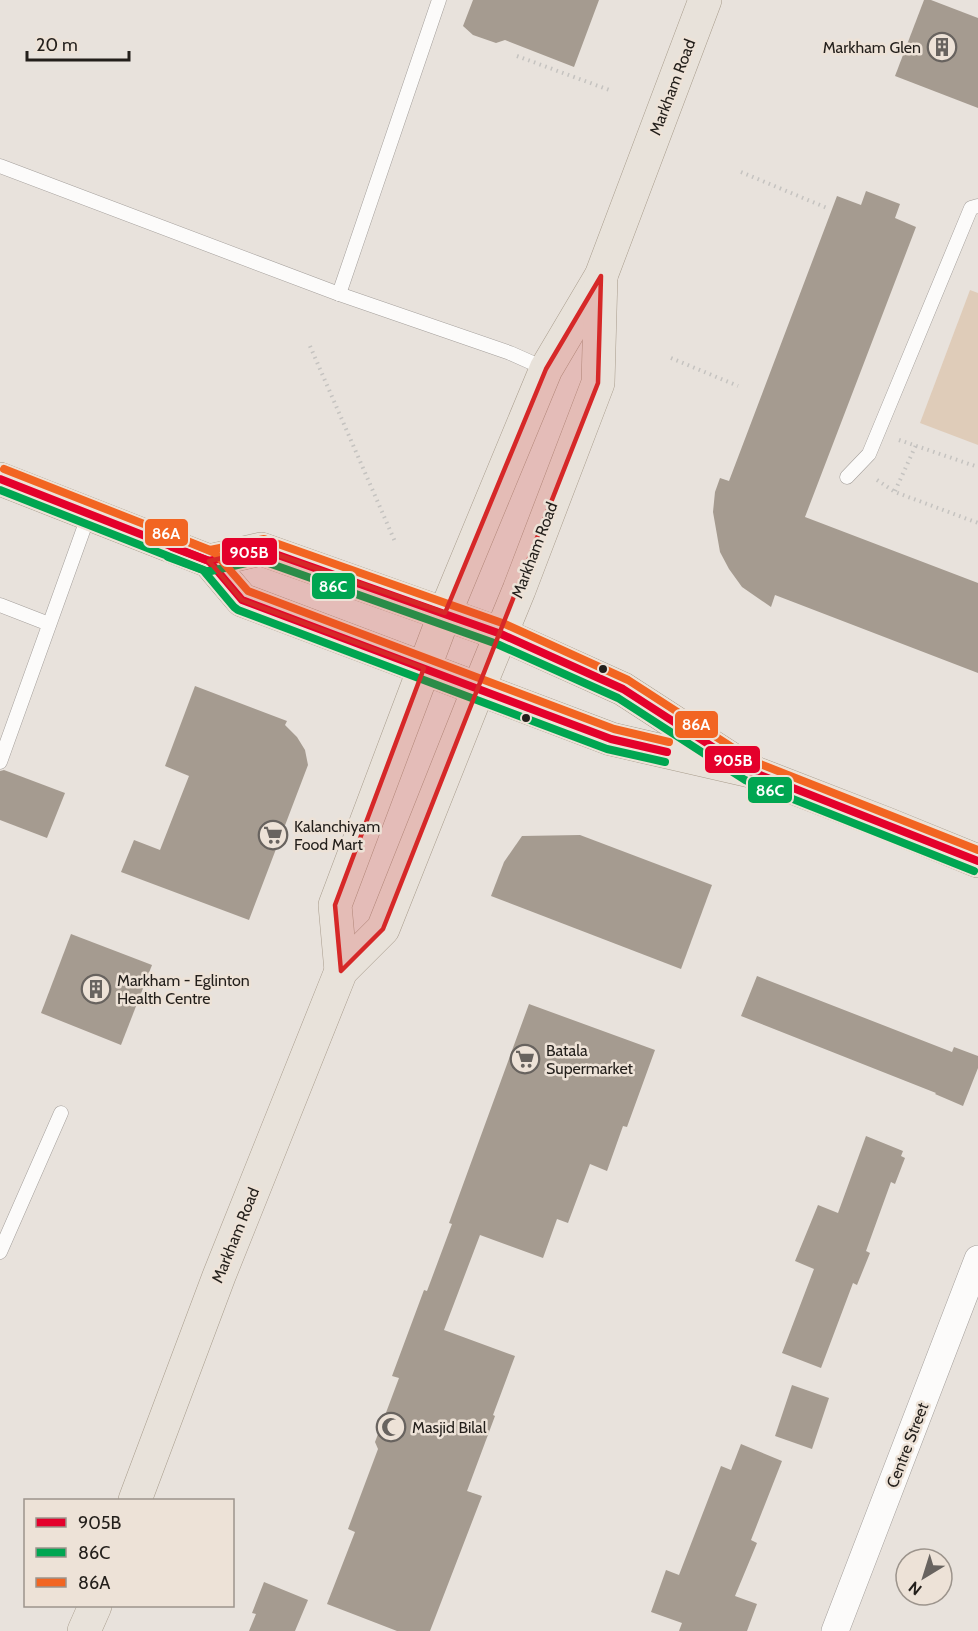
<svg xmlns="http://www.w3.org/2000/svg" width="978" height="1631" viewBox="0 0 978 1631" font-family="Cabin,sans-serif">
  <rect width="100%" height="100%" fill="#e8e2dc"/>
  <polygon fill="#dfccb9" points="970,290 978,293 978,445 920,423"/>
  <g fill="#a59b90">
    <polygon points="473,0 599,0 574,67 505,40 496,43 473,35 463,26"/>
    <polygon points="924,0 931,0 978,18 978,108 895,76"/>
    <polygon points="866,191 900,204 895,218 916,227 805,517 978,583 978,673 775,595 771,607 742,587 729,569 720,552 713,512 715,492 720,478 729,481 837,196 861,205"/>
    <polygon points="195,686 287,721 285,725 297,737 305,750 308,765 249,920 121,872 134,840 160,850 189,776 165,766"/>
    <polygon points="4,770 65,793 47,838 0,820 0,771"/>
    <polygon points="580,835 712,885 681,969 491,896 504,862 522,836"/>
    <polygon points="71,934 152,965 121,1045 41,1013"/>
    <polygon points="757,976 952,1052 954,1047 978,1056 978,1068 963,1106 935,1094 936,1093 741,1016"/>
    <polygon points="529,1004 655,1050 627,1127 623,1126 607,1171 590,1164 568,1223 557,1219 543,1258 480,1235 444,1330 515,1356 493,1415 495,1416 467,1491 482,1496 430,1631 397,1631 327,1604 355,1532 348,1529 378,1449 375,1442 399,1378 392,1376 424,1290 427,1291 452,1224 449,1223"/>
    <polygon points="866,1136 903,1151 901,1156 905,1158 895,1184 891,1182 866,1251 870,1253 857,1285 853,1283 821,1368 782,1353 814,1269 795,1261 818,1205 838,1213"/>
    <polygon points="792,1385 829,1398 812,1449 775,1436"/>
    <polygon points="741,1444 782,1461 751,1540 757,1543 735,1596 757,1604 747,1631 679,1631 682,1623 651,1612 666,1570 679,1575 721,1466 731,1470"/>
    <polygon points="264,1582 308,1600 295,1631 249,1631 256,1614 252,1613"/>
  </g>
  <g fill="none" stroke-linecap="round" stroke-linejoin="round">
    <g stroke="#a49f9b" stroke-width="15">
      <g id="service">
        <polyline points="0,166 339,294 510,353 546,369"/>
        <polyline points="339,294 439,0"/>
        <polyline points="847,477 869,454 971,208 978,206"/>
        <polyline points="0,605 49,624"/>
        <polyline points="0,762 89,514"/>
        <polyline points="0,1252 61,1113"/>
      </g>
    </g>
    <g stroke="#a49f9b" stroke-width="28">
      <polyline id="minor" points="835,1631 978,1259"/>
    </g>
    <g stroke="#a89c8c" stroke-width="34">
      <g id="primary">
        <polyline points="0,479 209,561 242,600 611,739 750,771 887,824 978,861"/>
        <polyline points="209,561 261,549 501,634 623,689 731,759"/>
        <polyline points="341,971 335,905 400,732 445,613 546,369 601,276 705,0"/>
        <polyline points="135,1500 219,1276 341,971 383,929 478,690 519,590 598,383 601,276"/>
        <polyline points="84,1631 95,1606"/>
      </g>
    </g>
    <g stroke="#c5c3c0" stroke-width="4" stroke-dasharray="1.5 4.5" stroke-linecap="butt">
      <polyline points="517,56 612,91"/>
      <polyline points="741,172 827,208"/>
      <polyline points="310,346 396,544"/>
      <polyline points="671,358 738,386"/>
      <polyline points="899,440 978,467"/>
      <polyline points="877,480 895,492 978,523"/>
      <polyline points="895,491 916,445"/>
    </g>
    <use href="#service" stroke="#fcfbfa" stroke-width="14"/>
    <use href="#minor" stroke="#fcfbfa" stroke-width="27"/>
    <use href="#primary" stroke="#e8e2da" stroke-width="33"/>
    <g stroke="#ede2d7" stroke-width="12">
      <g id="bus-1">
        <polyline points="0,479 209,561 261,549 501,634 623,689 750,771 978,861"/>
        <polyline points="172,547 209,561 242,600 611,739 667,752"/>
      </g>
    </g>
    <g stroke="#ede2d7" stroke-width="12">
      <g id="bus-2">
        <polyline points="0,490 206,571 211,571 260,560 497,644 618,698 745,780 974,871"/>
        <polyline points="168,557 203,570 234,607 238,610 607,749 665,762"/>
      </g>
    </g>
    <g stroke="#ede2d7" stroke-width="12">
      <g id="bus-3">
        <polyline points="4,469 210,550 264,539 505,624 628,680 755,762 978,850"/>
        <polyline points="176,537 215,553 248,591 614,729 669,742"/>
      </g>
    </g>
    <use href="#bus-1" stroke="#e4002b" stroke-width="8"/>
    <use href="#bus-2" stroke="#00a651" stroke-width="8"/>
    <use href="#bus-3" stroke="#f26522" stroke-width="8"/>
  </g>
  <path fill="#d62828" fill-opacity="0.2" stroke="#d62828" stroke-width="4.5" stroke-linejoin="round" d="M 601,276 L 598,383 L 383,929 L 341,971 L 335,905 L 424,668 L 242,600 L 209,561 L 261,549 L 445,613 L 546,369 Z"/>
  <defs>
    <g id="building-ring" transform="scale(1.5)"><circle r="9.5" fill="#ede2d7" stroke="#68635f" stroke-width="1.5"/><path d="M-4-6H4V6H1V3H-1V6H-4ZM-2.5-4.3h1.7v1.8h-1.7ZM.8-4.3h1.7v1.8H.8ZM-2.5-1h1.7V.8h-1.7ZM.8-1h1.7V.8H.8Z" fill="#68635f"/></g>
    <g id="supermarket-ring" transform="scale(1.5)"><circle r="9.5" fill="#ede2d7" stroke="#68635f" stroke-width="1.5"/><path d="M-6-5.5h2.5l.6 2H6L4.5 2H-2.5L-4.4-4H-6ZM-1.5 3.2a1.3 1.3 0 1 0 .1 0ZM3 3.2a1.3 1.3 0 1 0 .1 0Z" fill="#68635f"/></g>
    <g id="mosque-ring" transform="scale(1.5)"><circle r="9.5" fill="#ede2d7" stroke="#68635f" stroke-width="1.5"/><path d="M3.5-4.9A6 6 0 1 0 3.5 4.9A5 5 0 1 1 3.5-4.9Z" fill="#68635f"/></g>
  </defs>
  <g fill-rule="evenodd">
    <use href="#building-ring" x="942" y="47"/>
    <use href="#supermarket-ring" x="273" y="835"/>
    <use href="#building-ring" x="96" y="989"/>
    <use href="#supermarket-ring" x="525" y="1059"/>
    <use href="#mosque-ring" x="391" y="1427"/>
  </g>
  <g fill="#231f1b" stroke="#ede2d7" stroke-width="2">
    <circle cx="603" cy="669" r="5"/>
    <circle cx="526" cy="718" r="5"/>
  </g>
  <g text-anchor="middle" stroke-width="5" stroke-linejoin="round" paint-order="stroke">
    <g font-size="16" fill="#231f1b" stroke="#ede2d7" text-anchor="start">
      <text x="921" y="53" text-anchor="end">Markham Glen</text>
      <text x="294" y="832">Kalanchiyam<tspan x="294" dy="18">Food Mart</tspan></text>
      <text x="117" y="986">Markham - Eglinton<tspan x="117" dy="18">Health Centre</tspan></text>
      <text x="546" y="1056">Batala<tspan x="546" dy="18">Supermarket</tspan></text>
      <text x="412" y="1433">Masjid Bilal</text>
    </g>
    <g font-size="16" fill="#231f1b" stroke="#ede2d7">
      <text transform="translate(672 87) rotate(-69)" y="6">Markham Road</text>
      <text transform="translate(534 550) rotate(-69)" y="6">Markham Road</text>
      <text transform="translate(235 1235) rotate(-68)" y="6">Markham Road</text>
      <text transform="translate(907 1445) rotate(-69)" y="6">Centre Street</text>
    </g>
  </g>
  <g stroke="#ede2d7" stroke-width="2">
    <rect x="144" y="518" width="45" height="29" rx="6" fill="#f26522"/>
    <rect x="221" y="537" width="57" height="29" rx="6" fill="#e4002b"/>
    <rect x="311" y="572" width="45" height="28" rx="6" fill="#00a651"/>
    <rect x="674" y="710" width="45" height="29" rx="6" fill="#f26522"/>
    <rect x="704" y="745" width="57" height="29" rx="6" fill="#e4002b"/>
    <rect x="747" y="776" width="46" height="28" rx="6" fill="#00a651"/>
  </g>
  <g font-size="16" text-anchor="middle" font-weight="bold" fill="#fff">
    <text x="166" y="539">86A</text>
    <text x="249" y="558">905B</text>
    <text x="333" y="592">86C</text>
    <text x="696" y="730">86A</text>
    <text x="733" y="766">905B</text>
    <text x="770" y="796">86C</text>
  </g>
  <rect x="24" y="1499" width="210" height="108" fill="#ede2d7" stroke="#9c948c" stroke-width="1.5"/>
  <rect x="36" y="1518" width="30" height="9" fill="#e4002b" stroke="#9c948c" stroke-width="1.5"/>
  <text x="78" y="1529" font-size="18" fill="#231f1b">905B</text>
  <rect x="36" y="1548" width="30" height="9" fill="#00a651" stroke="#9c948c" stroke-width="1.5"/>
  <text x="78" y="1559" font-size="18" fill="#231f1b">86C</text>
  <rect x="36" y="1578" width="30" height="9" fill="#f26522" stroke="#9c948c" stroke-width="1.5"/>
  <text x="78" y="1589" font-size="18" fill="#231f1b">86A</text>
  <g transform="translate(924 1577) rotate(218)"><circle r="28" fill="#ede2d7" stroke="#9c948c" stroke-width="1.5"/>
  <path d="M0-4.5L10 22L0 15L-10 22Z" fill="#68635f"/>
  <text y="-9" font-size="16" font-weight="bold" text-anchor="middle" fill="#231f1b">N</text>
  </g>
  <path d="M27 51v9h102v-9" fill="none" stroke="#231f1b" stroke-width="3"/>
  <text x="36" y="51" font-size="18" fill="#231f1b" stroke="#ede2d7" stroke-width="4.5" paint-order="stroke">20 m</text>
</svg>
